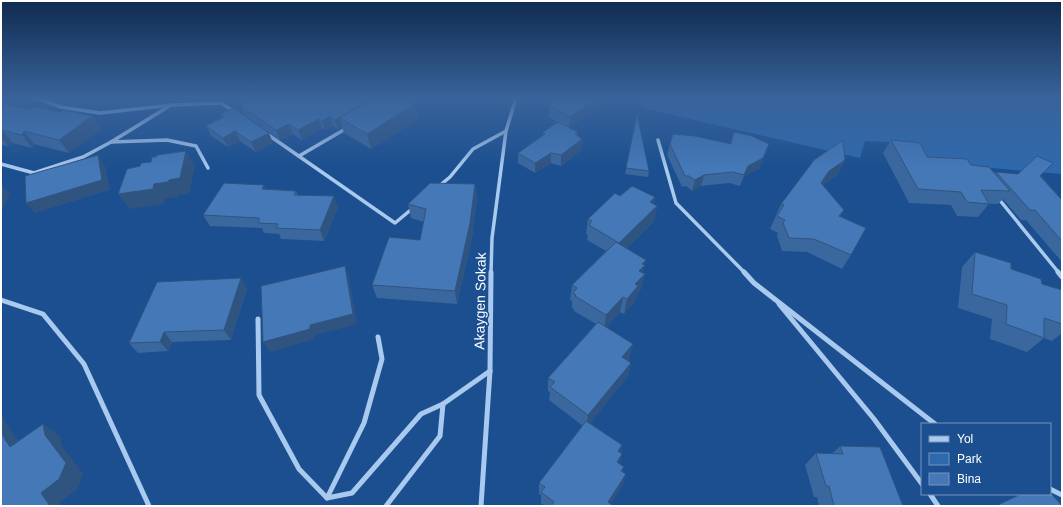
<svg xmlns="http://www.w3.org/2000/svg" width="1063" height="507" viewBox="0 0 1063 507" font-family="Helvetica,sans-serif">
  <rect width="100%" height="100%" fill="#1b4f8f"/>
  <polygon fill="#2e69ad" points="641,98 1062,98 1062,174 929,163 909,143 865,141 860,158 647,109"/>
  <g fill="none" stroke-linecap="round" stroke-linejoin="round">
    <g stroke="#a9c9ee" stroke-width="3.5">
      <polyline points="37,98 61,107 100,113 172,105 221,103 235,112"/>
      <polyline points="267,134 395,223 413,208"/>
      <polyline points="658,140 676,203 745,273"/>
      <polyline points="111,142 167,140 196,146 208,168"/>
      <polyline points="299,156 347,128"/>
      <polyline points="1,164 34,173 83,157 111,142 171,105"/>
      <polyline points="438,187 450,177 473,149 506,131"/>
      <polyline points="998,198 1059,273"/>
      <polyline points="491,273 492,238 506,131 516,98"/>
    </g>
    <g stroke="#a9c9ee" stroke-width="5">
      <polyline points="744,272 754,283 935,424"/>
      <polyline points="1058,272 1062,277"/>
      <polyline points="1,300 43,314 84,364 149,506"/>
      <polyline points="779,304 874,419 922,484"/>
      <polyline points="258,319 259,395 299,469 327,498 352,493 421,414 443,404 490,371"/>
      <polyline points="1050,489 1062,495"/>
      <polyline points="930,494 938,506"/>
      <polyline points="327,498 364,423 382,359 378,337"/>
      <polyline points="386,506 440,436 443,404"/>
      <polyline points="481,506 490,371 491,272"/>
    </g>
  </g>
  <g fill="#3a679d">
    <polygon points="253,98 404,98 415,104 418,119 371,149 344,133 342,127 338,129 333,126 325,130 322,128 302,140 293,134 280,140 244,115 240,105 254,99"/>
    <polygon points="559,98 598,98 596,109 569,128 578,132 577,136 582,139 581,150 561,166 551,163 535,173 518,163 518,153 543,135 543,132 565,126 549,117 549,106"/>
    <polygon points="1,107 60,112 92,116 100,129 69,153 34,144 32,148 13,143 8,146 1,145"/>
    <polygon points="221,114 273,143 256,152 240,141 228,147 211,136 206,126 222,117"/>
    <polygon points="637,114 649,171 648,177 625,174"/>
    <polygon points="734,132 769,144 759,169 744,176 740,186 729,183 701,186 692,191 686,186 682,187 667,155 670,144 730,144"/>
    <polygon points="891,140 927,157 971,165 995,173 996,172 1041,176 1062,200 1062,262 1026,220 1021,220 1003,199 998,204 989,204 978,217 957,216 951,205 909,203 883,153"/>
    <polygon points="845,160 838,174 822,185 841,216 851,255 842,269 807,252 782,251 777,236 778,233 770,229 781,204"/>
    <polygon points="475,184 477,198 472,237 457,304 377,298 372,285 420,240 424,222 411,218 408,204"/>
    <polygon points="266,189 296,191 298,195 338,207 324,241 281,239 279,234 264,233 262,228 210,226 203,215"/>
    <polygon points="620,196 655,197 653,204 657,206 654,221 627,248 643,273 645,274 641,289 637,294 635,301 624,314 620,312 606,327 633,344 629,358 628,360 631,363 628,376 590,423 622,445 620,452 622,454 619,464 623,471 623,485 610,504 613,506 545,506 541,503 541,495 539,494 539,483 583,426 549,400 550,392 548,391 548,378 596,324 574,311 574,309 572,308 572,301 570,300 572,285 606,251 587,240 588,235 586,234 588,219"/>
    <polygon points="975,252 1042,284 1062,290 1062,333 1052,341 1044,338 1027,352 990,339 992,319 958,308 962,267"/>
    <polygon points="247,288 231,340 172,342 168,351 138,353 129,343"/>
    <polygon points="840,446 903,506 819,506 817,497 814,497 805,465 816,453 833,453"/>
  </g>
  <g fill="#305480">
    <polygon points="373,98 384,98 340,118 342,127 338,129 335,120"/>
    <polygon points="594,98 598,98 596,109 569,128 570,117"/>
    <polygon points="415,104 418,119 371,149 367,134"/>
    <polygon points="92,116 100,129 69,153 59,140"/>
    <polygon points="330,116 333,126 325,130 322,121"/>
    <polygon points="319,119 322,128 302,140 298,130"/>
    <polygon points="289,124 293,134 280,140 276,130"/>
    <polygon points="2,130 13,143 8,146 1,138 1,131"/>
    <polygon points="24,131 34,144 32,148 22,135"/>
    <polygon points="235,131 240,141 228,147 223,138"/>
    <polygon points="269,133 273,143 256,152 251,142"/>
    <polygon points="582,139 581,150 561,166 561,155"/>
    <polygon points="769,144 759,169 744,176 740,186 748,166"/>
    <polygon points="186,151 195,166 189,194 178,195 178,197 165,199 163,204 130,209 118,194 169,180"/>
    <polygon points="551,153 551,163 535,173 535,163"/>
    <polygon points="98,155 105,166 110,190 35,213 26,203"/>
    <polygon points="845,160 838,174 823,184 814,197 821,183 829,171"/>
    <polygon points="704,175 701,186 692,191 695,180"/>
    <polygon points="475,184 477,198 472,237 457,304 455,291"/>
    <polygon points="1,185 10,194 1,212"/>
    <polygon points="264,185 269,196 262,189"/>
    <polygon points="334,196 338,207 324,241 320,230"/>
    <polygon points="655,197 652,211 657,206 654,221 617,258 619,243 650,202"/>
    <polygon points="844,210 837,224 839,216"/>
    <polygon points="646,260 642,277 645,274 641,289 637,294 635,301 624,314 627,299 642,264"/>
    <polygon points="345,266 349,277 357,324 315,335 315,339 270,352 263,342 310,325"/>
    <polygon points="241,278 247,288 231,340 224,330"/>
    <polygon points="623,297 620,312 604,329 606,315"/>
    <polygon points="164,332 172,342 168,351 160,342"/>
    <polygon points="633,344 629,358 619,371 622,357"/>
    <polygon points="631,363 628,376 586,428 588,415"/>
    <polygon points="1,415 29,458 10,447 1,433"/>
    <polygon points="43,424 60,436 62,446 83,474 77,489 59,503 61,506 50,506 41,493"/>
    <polygon points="622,445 619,456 618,451"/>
    <polygon points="622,454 619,465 617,462"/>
    <polygon points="626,474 623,485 609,506 608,502"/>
  </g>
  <g fill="#4478b7" stroke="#305480">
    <polygon points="256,98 373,98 335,120 330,116 322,121 319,119 298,130 289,124 276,130 240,105"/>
    <polygon points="374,98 404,98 415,104 367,134 340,118"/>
    <polygon points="559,98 597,98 570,117 549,106"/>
    <polygon points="6,104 31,110 35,107 60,112 63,110 92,116 59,140 24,131 22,135 2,130 1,131 1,107"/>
    <polygon points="233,108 269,133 251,142 235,131 223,138 206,126 224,117 221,114"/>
    <polygon points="637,114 649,171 626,168"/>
    <polygon points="558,122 578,132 575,134 582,139 561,155 551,153 535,163 518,153 545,134 543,132"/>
    <polygon points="734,132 752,136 769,144 763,158 748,166 744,175 733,172 704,175 695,180 689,176 685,176 670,144 673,134 695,136 731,144"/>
    <polygon points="843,140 845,160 829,171 821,183 844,210 839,216 866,228 851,255 814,239 789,238 783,223 785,220 777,216 784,205 781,204 814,160"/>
    <polygon points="891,140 920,143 927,157 967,159 971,165 989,167 1010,191 981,190 989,204 967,202 961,192 918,189"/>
    <polygon points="186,151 180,178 169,180 168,182 154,184 153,189 118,194 127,169 140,166 141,163 151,162 152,157 156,157 157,155"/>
    <polygon points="98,155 102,180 26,203 25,176"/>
    <polygon points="1037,156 1053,163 1040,176 1062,200 1062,241 1035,210 1030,210 996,172 1018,174"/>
    <polygon points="224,183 264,185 262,189 296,191 294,195 334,196 320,230 276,228 278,224 259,223 259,218 203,215"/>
    <polygon points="430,183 475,184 470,223 455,291 372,285 389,237 420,240 426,209 408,204"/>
    <polygon points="632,186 655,197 650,202 657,206 619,243 589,225 592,221 588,219 615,193 620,196"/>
    <polygon points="616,242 646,260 642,264 645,265 639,271 645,274 635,284 638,286 627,299 623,297 606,315 575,296 576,295 573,293 577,288 572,285"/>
    <polygon points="975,252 1011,263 1011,269 1041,279 1042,284 1062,290 1062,324 1044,318 1044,338 1006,324 1007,305 972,294"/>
    <polygon points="345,266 353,314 310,325 310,329 263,342 261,286"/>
    <polygon points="241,278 224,330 164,332 160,342 129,343 157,282"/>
    <polygon points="598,322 633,344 622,357 631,363 588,415 550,387 555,382 548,378"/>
    <polygon points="586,421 622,445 618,451 622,454 617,462 624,467 621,471 626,474 608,502 613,506 551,506 554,502 541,492 545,487 539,483"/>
    <polygon points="43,424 45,435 66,463 59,479 41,493 50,506 1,506 1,433 10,447"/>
    <polygon points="840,446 880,447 903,506 834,506 829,486 826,486 816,453 843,454"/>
    <polygon points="1050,492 1062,506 996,506 1021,494 1050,494"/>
  </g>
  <linearGradient id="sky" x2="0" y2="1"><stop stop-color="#0f2b4f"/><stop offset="0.58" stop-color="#39639b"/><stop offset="1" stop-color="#39639b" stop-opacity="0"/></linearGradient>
  <rect width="1063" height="169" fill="url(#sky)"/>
  <g text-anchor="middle" stroke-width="3" stroke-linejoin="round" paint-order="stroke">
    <g font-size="14" fill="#fff" stroke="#1b4f8f">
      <text transform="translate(480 301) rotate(-89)" y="5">Akaygen Sokak</text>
    </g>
  </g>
  <rect width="1063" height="507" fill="none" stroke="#ffffff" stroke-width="4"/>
  <rect x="921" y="423" width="130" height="72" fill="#1b4f8f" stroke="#7695bc"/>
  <rect x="929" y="436" width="20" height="6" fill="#a9c9ee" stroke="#7695bc"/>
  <text x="957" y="443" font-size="12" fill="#ffffff">Yol</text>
  <rect x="929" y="453" width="20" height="12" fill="#2e69ad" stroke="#7695bc"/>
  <text x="957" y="463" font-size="12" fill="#ffffff">Park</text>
  <rect x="929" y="473" width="20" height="12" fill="#4478b7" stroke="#7695bc"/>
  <text x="957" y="483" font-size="12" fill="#ffffff">Bina</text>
</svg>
